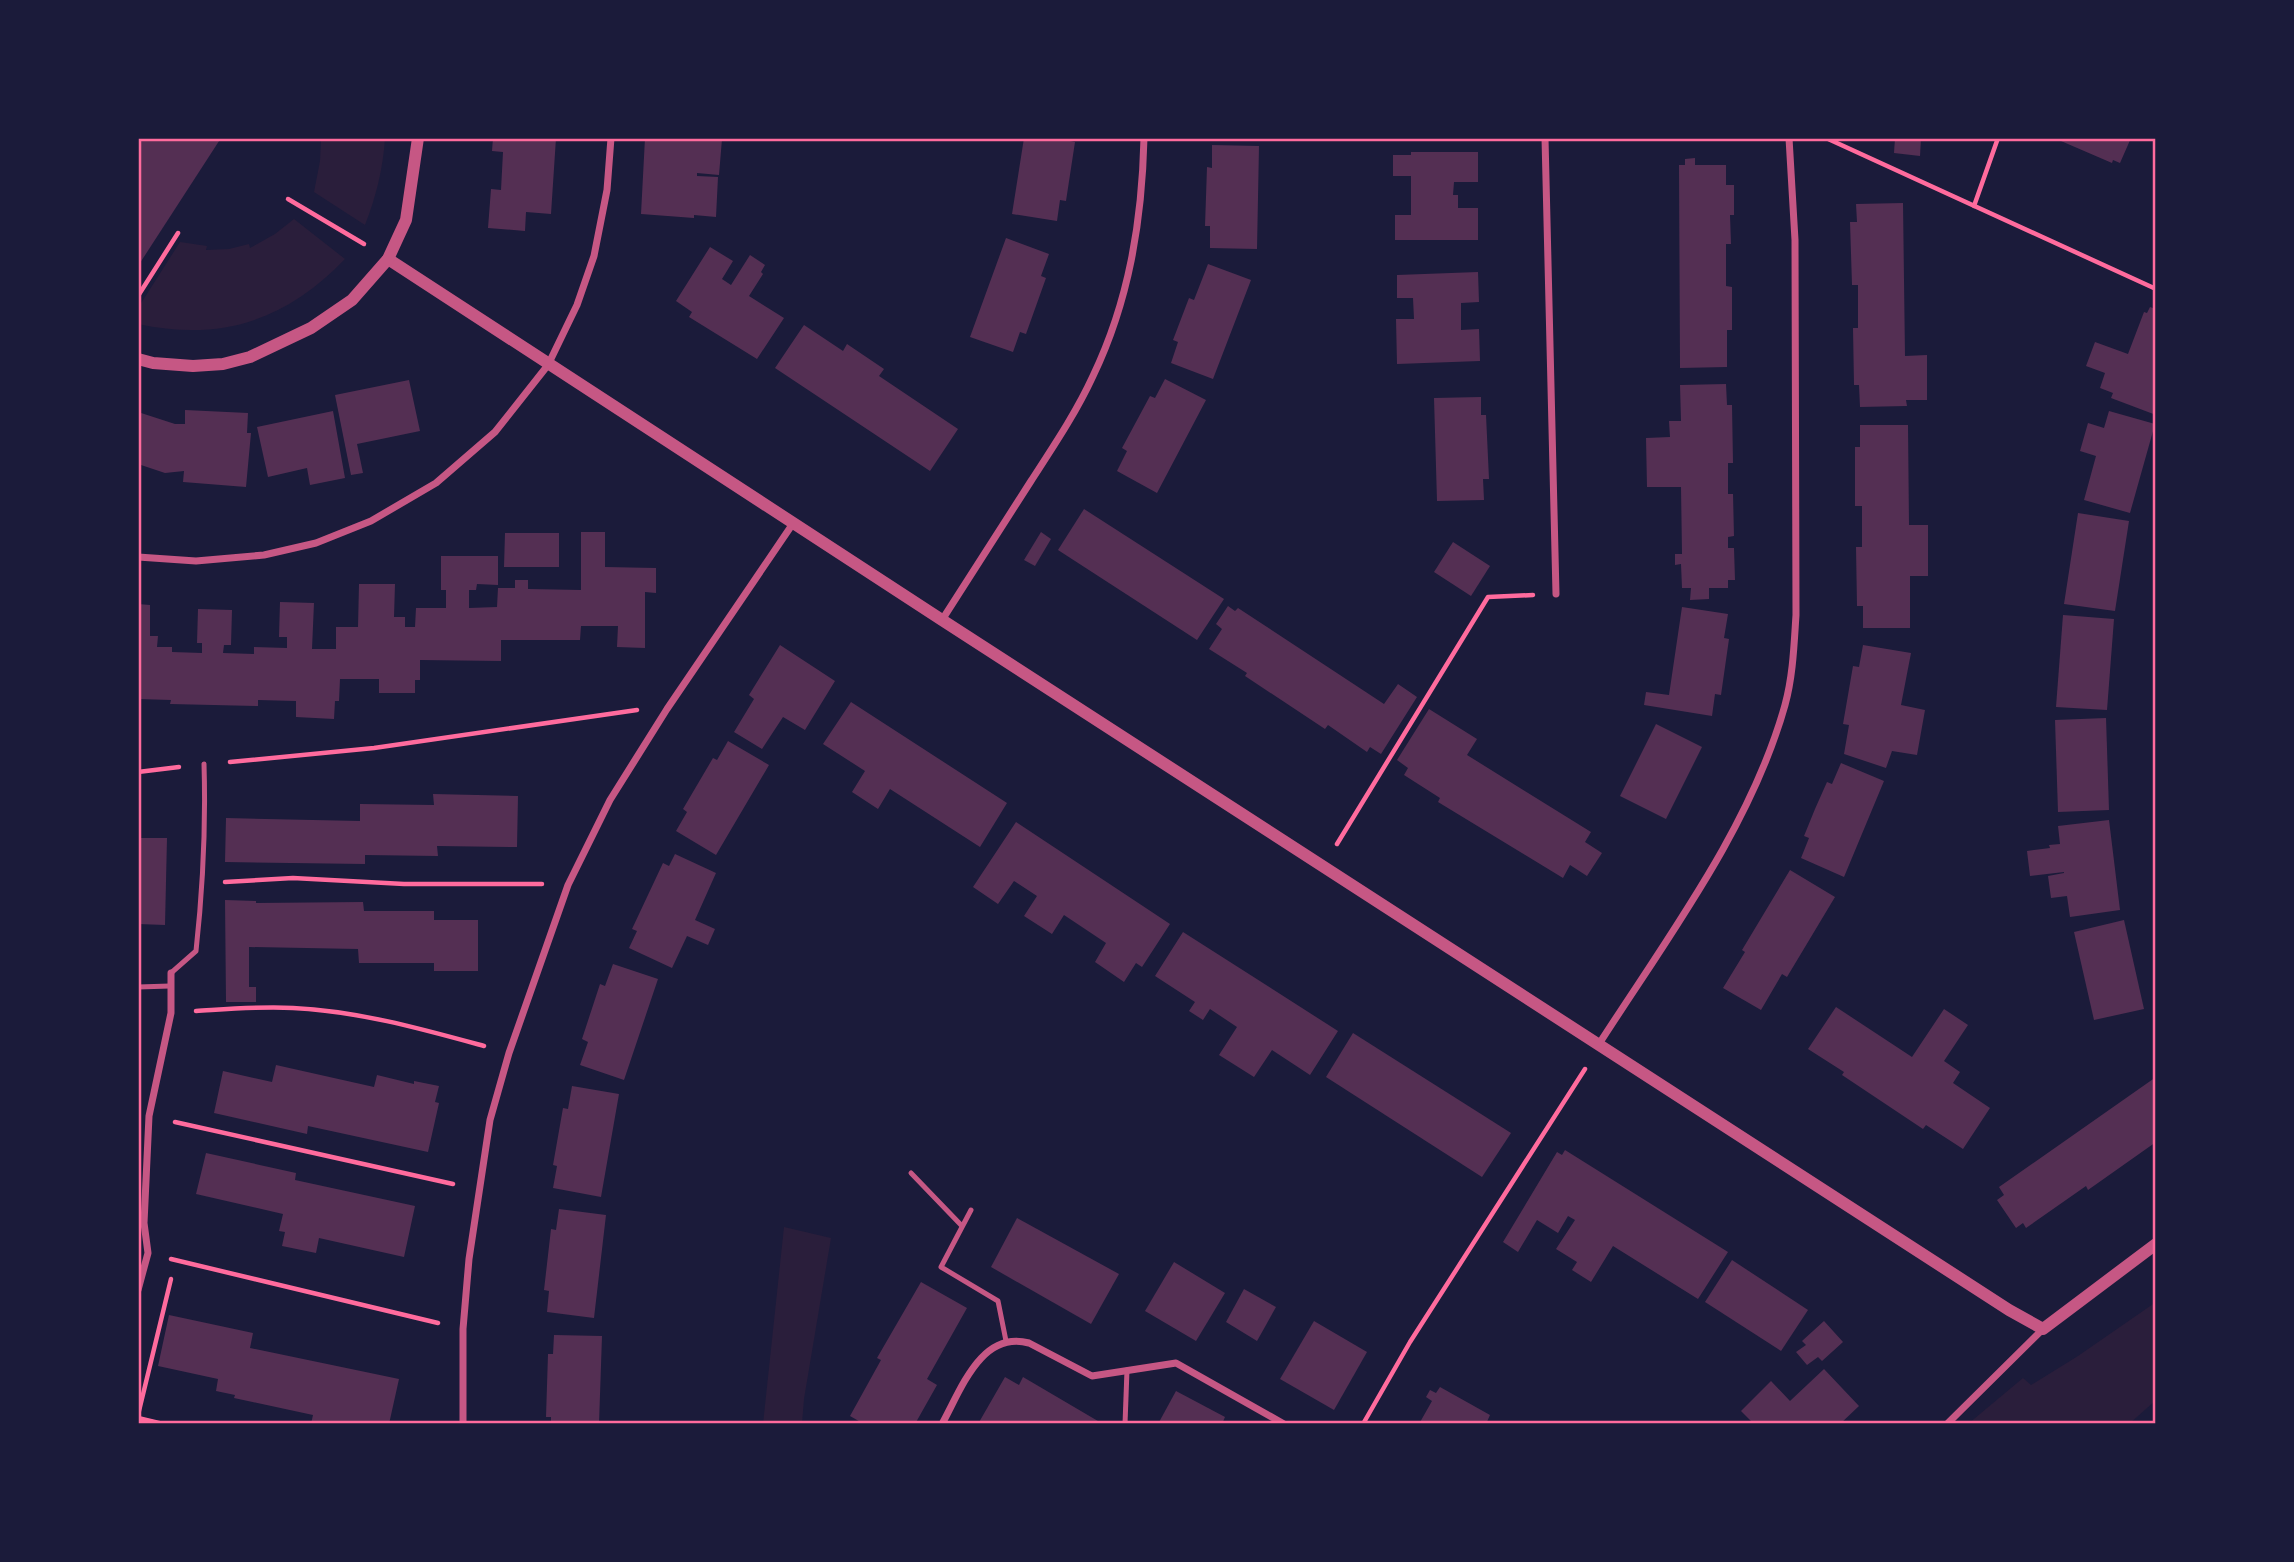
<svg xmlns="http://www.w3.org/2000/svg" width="2294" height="1562" viewBox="0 0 2294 1562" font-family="Overpass,sans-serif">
  <rect width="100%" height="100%" fill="#1b1b3a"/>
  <g fill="#2a1e3b">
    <path d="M 317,138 L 385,138 C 383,169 376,197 365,225 L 314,192 L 320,161 L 321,141 L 317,141 Z"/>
    <path d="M 294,219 L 345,259 C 286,320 222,342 138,324 L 138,308 L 180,242 L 207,246 L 206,250 L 229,249 L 249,244 L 250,248 L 275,234 Z"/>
    <polygon points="784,1227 831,1238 804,1399 802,1424 763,1424"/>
    <polygon points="2156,1302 2156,1400 2129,1424 1968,1424 2023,1378 2031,1385 2078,1356"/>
  </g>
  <g fill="#542f53">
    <polygon points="138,138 221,138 138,266"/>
    <polygon points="493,138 556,138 551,214 526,212 525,231 488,228 491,189 501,190 503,152 492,151"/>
    <polygon points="645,138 722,139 719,175 697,173 697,176 718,177 716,217 694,215 694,218 641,214"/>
    <polygon points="1024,138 1071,138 1070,141 1075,142 1066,201 1060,200 1057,221 1012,214"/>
    <polygon points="1895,138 1921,138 1920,156 1894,153"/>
    <polygon points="2054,138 2131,138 2120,163 2113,160 2112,163"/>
    <polygon points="1212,145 1259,146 1257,249 1210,248 1210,226 1205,226 1207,167 1212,168"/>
    <polygon points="1411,152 1478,152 1478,182 1454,182 1453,195 1458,195 1458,208 1478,208 1478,240 1395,240 1395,215 1411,215 1411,176 1393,176 1393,155 1411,155"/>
    <polygon points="1695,158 1695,165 1726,165 1726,185 1734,185 1734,215 1730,215 1731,244 1726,244 1726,286 1732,287 1732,330 1727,330 1727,367 1680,368 1679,165 1685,165 1685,159"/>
    <polygon points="1903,203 1905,356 1927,355 1927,400 1906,400 1907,406 1860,407 1859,385 1854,385 1853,328 1858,328 1858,285 1852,285 1850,222 1857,222 1856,204"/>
    <polygon points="1006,238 1049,254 1041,276 1046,278 1026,334 1020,332 1013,352 970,337"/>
    <polygon points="710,247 733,261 722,279 731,285 750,255 765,265 761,272 763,274 749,296 784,318 757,359 689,317 692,312 676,301"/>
    <polygon points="1208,264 1251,280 1213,379 1171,363 1178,342 1173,340 1189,298 1194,300"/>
    <polygon points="1478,272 1479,302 1461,303 1461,330 1479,329 1480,361 1397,364 1396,319 1414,319 1413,298 1397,298 1397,275"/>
    <polygon points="2150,307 2156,309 2156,415 2111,398 2113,393 2100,388 2105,373 2086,366 2095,342 2128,354 2144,312 2147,313"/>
    <polygon points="804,325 843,351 847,344 884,369 879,376 958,429 930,471 775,368"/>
    <polygon points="1165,379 1206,400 1157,493 1117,471 1127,451 1122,448 1150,396 1155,398"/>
    <polygon points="409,380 420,431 357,444 363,473 351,475 335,395"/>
    <polygon points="1726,384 1727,405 1732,405 1733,463 1728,463 1728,494 1733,494 1734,536 1728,537 1728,548 1734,548 1735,580 1728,580 1728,588 1709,588 1709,599 1690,600 1691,588 1682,588 1681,564 1675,565 1675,554 1682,554 1681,487 1647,487 1646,438 1670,437 1669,421 1681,421 1680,385"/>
    <polygon points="1481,397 1481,415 1486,415 1489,479 1483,479 1484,500 1437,501 1434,398"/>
    <polygon points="185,410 248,413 247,433 251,433 246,487 183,482 184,471 165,473 138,464 138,412 175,424 185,424"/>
    <polygon points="333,411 345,478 310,485 307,468 268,477 257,427"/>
    <polygon points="2109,411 2155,424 2130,513 2084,500 2096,456 2080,451 2088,423 2104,428"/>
    <polygon points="1860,425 1908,425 1909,525 1928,525 1928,576 1910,576 1910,628 1863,628 1863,606 1857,606 1856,547 1862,547 1862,506 1855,506 1855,447 1860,447"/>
    <polygon points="1084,509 1224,599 1197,640 1058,550"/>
    <polygon points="2078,513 2129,521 2115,611 2064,604"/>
    <polygon points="581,532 605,532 605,567 656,568 656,593 645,592 645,648 617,647 618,626 581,626 580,640 501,640 501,661 420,660 420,680 415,680 415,693 379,693 379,679 340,679 339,701 335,701 334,719 296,717 296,701 258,700 258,706 170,704 171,700 138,699 138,604 150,605 150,636 158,636 157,647 172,647 172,652 202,653 202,643 197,643 198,609 232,610 231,645 224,645 223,653 254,654 254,647 287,648 287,637 279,637 280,602 314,603 312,649 336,649 336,627 358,627 359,584 395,584 394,617 405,617 405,627 415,627 416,608 446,608 446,590 441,590 441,556 498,556 498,585 477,584 476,590 469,590 469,608 497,607 498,588 515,588 515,580 528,580 528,589 581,590"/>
    <polygon points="1041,532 1051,539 1035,566 1024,560"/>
    <polygon points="505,533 559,533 559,567 504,567"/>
    <polygon points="1453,542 1490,566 1471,596 1434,572"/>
    <polygon points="1228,606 1235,611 1238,608 1384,704 1398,684 1417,697 1381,754 1370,747 1367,752 1328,725 1325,729 1245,676 1247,673 1209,649 1222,629 1216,624"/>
    <polygon points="1682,607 1728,614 1724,638 1729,639 1721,695 1715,694 1712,716 1644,705 1646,692 1669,695"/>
    <polygon points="2063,615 2114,619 2107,710 2056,707"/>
    <polygon points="780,645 835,681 805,730 783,717 762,749 734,732 754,699 749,695"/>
    <polygon points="1863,645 1911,653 1901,705 1925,710 1917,755 1892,751 1886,768 1844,754 1849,725 1843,724 1853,666 1859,667"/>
    <polygon points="851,702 1007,803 980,847 890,789 878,809 852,792 865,771 823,744"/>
    <polygon points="1429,709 1477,739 1467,755 1591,832 1585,842 1602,853 1587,876 1570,865 1563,878 1438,802 1440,798 1404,775 1408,768 1397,760"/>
    <polygon points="2106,718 2109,810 2058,812 2055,720"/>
    <polygon points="1656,724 1702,747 1666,819 1620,796"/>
    <polygon points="728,741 769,765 716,855 676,831 687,812 683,809 713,758 717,760"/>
    <polygon points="1841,763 1884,781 1844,877 1801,858 1809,838 1804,836 1815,809 1827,782 1832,784"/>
    <polygon points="433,794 518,796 517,847 437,846 438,856 365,855 365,864 225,862 226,818 360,821 360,804 434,805"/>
    <polygon points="2109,820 2120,910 2070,917 2067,896 2051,898 2048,876 2064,873 2064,872 2030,876 2027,851 2050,848 2049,845 2060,844 2058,826"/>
    <polygon points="1016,822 1170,924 1142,967 1136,963 1124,982 1095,962 1106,943 1064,915 1052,934 1024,916 1037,896 1014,881 998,904 973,887"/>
    <polygon points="138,838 167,838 165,925 138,924"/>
    <polygon points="675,854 716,873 695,920 715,929 708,945 687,936 672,968 629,948 637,931 632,929 663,863 669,866"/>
    <polygon points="1790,870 1835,897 1787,977 1782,974 1761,1010 1723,988 1745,952 1742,950"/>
    <polygon points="225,900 256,901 256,903 363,902 364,911 434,911 434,920 478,920 478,971 434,971 434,963 359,963 358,949 249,947 249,987 256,987 256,1002 226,1002"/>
    <polygon points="2124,920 2144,1009 2094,1020 2074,932"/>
    <polygon points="1183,932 1338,1031 1310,1075 1272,1050 1254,1077 1219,1055 1237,1027 1210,1009 1203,1020 1189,1011 1195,1002 1155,976"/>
    <polygon points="613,964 658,979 624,1080 580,1065 588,1042 582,1039 600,984 605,986"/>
    <polygon points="1836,1007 1912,1057 1944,1009 1968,1025 1944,1061 1960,1072 1953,1083 1990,1108 1963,1149 1926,1125 1923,1129 1842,1075 1844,1072 1808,1049"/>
    <polygon points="1353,1033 1511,1133 1482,1177 1326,1077"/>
    <polygon points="276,1065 374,1087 377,1075 414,1084 414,1081 439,1086 435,1102 439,1103 428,1152 308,1126 307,1134 214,1113 223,1071 272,1082"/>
    <polygon points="2156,1077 2156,1142 2088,1190 2086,1186 2026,1228 2023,1223 2016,1228 1997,1200 2004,1195 1999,1187"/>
    <polygon points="572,1086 619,1094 601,1197 553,1188 557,1166 553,1165 563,1108 568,1109"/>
    <polygon points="1565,1150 1728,1252 1698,1299 1613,1246 1591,1282 1572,1270 1577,1262 1556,1249 1575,1220 1568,1216 1558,1233 1537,1220 1518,1252 1503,1242 1557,1152 1562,1155"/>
    <polygon points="206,1153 296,1173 295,1180 415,1206 404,1257 319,1238 316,1253 282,1246 285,1232 279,1231 283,1214 196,1194"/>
    <polygon points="559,1209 606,1215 594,1318 547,1312 549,1291 544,1290 551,1229 556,1230"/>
    <polygon points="1017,1218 1119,1274 1091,1324 991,1267"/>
    <polygon points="1732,1260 1808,1310 1781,1351 1705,1302"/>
    <polygon points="1174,1262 1225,1293 1196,1341 1145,1311"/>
    <polygon points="921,1282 967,1308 927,1379 937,1385 915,1424 864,1424 850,1416 881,1360 877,1358"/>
    <polygon points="1244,1289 1276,1307 1257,1341 1226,1322"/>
    <polygon points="169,1315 253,1333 250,1348 399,1379 389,1424 311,1424 313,1415 234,1398 235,1395 216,1391 218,1379 158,1366"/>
    <polygon points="1314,1321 1367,1352 1334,1410 1280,1379"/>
    <polygon points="1824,1321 1843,1342 1822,1361 1818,1357 1807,1365 1796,1352 1806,1345 1802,1341"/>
    <polygon points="554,1335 602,1336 599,1424 551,1424 551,1417 546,1417 548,1354 553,1354"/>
    <polygon points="1824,1369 1859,1406 1840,1424 1754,1424 1741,1411 1771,1381 1790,1401"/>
    <polygon points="1005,1377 1019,1385 1023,1377 1103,1424 978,1424"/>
    <polygon points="1440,1387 1490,1415 1486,1424 1419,1424 1432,1401 1426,1397 1430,1390 1436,1393"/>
    <polygon points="1176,1391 1225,1417 1222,1424 1158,1424"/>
  </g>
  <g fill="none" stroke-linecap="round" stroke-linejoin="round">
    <g stroke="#ff6b9d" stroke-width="4.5">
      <polyline points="1826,138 2156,289"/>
      <polyline points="288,199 364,244"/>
      <polyline points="1974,206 1998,138"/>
      <polyline points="138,296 178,233"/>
      <polyline points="230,762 374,748 637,710"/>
      <polyline points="138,772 179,767"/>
      <polyline points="1337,844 1488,597 1533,595"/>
      <polyline points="225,882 293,878 404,884 542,884"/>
      <path d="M 196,1011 C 228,1009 261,1006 293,1008 C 358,1011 422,1029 484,1046"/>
      <polyline points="175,1122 453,1184"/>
      <polyline points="171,1259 438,1323"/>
      <polyline points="138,1415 171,1279"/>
      <polyline points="138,1418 163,1424"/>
      <polyline points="1363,1424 1410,1342 1585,1069"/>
    </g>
    <g stroke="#c65784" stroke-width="5">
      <path d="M 171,973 L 196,951 C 203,887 206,829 204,764"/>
      <polyline points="138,987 170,986"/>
      <polyline points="911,1173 962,1226"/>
      <polyline points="971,1210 941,1267 998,1301 1006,1341"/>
      <polyline points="1125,1424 1127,1370"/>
    </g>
    <g stroke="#c65784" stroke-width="7">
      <polyline points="1545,138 1556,594"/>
      <polyline points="138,557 196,561 264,555 316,543 371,521 436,483 495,432 548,365 577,305 594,256 607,190 611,138"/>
      <path d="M 942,620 C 971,574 1001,528 1031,481 C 1053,447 1076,413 1093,376 C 1129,301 1142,221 1144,138"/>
      <path d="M 1599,1044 C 1667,938 1751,827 1785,705 C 1793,676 1794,645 1796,615 L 1795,240 L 1789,138"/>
      <polyline points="138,1290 148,1253 144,1223 149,1116 171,1013 171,973"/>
      <polyline points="463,1424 463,1329 469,1259 490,1120 509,1053 568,885 610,800 667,709 794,522"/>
      <path d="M 942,1424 C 961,1390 981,1330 1029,1343 L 1092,1376 L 1176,1363 L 1284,1424"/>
      <polyline points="1947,1424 2043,1329"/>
    </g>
    <g stroke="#c65784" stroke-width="12">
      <polyline points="388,259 942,620 2009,1310 2043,1329 2156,1244"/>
      <polyline points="138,359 153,363 193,366 223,364 250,357 311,328 352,300 388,259 406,220 418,138"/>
    </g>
  </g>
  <rect width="2294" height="1562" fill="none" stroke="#1b1b3a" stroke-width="280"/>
  <rect x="140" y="140" width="2014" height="1282" fill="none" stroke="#ff6b9d" stroke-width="2.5"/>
</svg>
